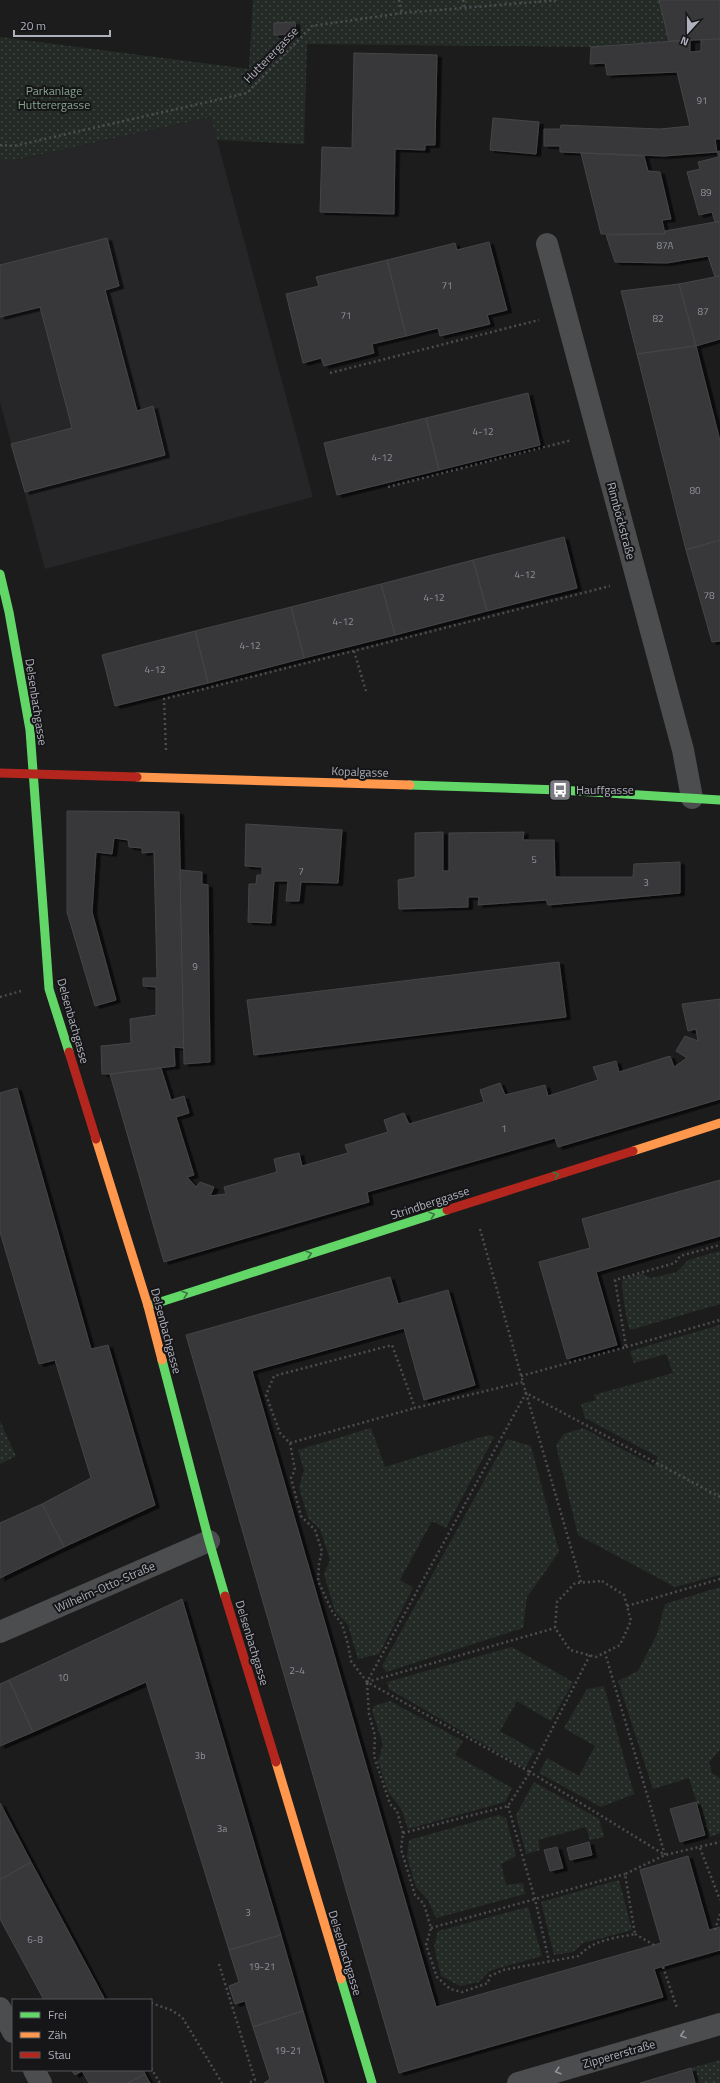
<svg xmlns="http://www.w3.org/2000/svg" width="720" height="2083" viewBox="0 0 720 2083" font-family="'Titillium Web',sans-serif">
  <defs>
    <pattern id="grass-dots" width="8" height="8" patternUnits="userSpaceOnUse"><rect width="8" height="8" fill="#242b26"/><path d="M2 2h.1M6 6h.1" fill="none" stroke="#414744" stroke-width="1.8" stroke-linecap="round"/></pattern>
    <filter id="shadow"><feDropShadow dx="4.5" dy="2.5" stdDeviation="0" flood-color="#0009"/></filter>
  </defs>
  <rect width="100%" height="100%" fill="#1c1c1c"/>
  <polygon fill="#262628" points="211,117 313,497 45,569 0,402 0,160 12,161"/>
  <g fill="url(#grass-dots)">
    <polygon points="253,0 659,0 669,41 591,47 307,44 304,144 217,140 211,117 11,161 0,160 0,37 249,69"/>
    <path d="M 720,1251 L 720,1304 L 630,1330 C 627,1322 620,1286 623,1279 L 642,1274 L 651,1278 L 677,1272 L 688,1260 Z"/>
    <polygon points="720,1325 720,1575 675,1587 578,1535 556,1445 564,1434 583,1428 654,1466 658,1457 585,1418 581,1404 596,1400 594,1395 673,1373 666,1354 634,1363 630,1351"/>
    <polygon points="0,1421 16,1456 0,1464"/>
    <polygon points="371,1428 385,1467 488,1435 494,1437 446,1528 432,1521 400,1580 413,1588 379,1654 358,1659 348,1625 335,1611 324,1574 330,1560 320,1529 308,1518 299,1487 304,1470 298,1450"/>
    <polygon points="507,1439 531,1446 559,1552 527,1597 523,1628 386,1672 382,1666"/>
    <polygon points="720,1587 720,1750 709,1762 712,1773 720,1778 720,1833 708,1838 689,1778 653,1789 618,1681 638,1671 657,1634 665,1604"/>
    <polygon points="512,1647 573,1682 551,1721 517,1701 500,1731 535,1751 525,1768 389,1689 387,1682"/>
    <polygon points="604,1686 634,1794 601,1807 539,1773 547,1758 579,1776 595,1746 564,1728 587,1689"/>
    <polygon points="390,1701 463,1741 455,1755 512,1788 505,1802 408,1829 402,1810 388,1792 378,1761 383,1745 372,1710 374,1706"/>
    <polygon points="534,1782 599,1819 604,1837 590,1840 586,1827 538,1840 540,1850 526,1854 516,1815"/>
    <polygon points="499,1815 506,1818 516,1856 501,1864 506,1885 523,1883 525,1894 436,1918 428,1900 416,1887 407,1857 409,1840"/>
    <polygon points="619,1880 632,1930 583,1943 573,1952 554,1955 541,1902"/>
    <polygon points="528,1907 542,1956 489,1971 479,1982 460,1986 441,1976 434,1946 438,1931"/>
    <polygon points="720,2060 720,2083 695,2083 691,2068"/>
  </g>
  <g fill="#38383a" stroke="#454548" filter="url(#shadow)">
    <polygon points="659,0 720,0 720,39 669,41"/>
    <polygon points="295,22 296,34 274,35 274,23"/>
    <polygon points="720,39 720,139 715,139 717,152 664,156 560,152 560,146 544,146 544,129 560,129 561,125 660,129 690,126 677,72 607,75 605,63 590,64 591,47 690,40 690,52 701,51 701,40"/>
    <polygon points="354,53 437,55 435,145 425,145 425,150 395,149 394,214 320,212 322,147 352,148"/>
    <polygon points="493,118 539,122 536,154 490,150"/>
    <polygon points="720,151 720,222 715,222 712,212 699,215 687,172 700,169 698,162 719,157 717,152"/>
    <polygon points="581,153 644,156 648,171 660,172 671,219 662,220 665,234 601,234"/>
    <polygon points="715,222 720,222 720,276 715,277 708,256 667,263 615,262 606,235 665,234 665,231"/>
    <polygon points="107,238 119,286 105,290 137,411 153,406 165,455 25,492 11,444 72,428 40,307 0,317 0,265"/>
    <polygon points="489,242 507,310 487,315 490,324 440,336 438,328 406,336 387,260 455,243 457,250"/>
    <polygon points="387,260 406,336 372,344 374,353 324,366 321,358 303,363 286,294 319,286 316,277"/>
    <polygon points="720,276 720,339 696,346 679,284"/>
    <polygon points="679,284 696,346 637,354 621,291"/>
    <polygon points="696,346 720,441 720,540 686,550 637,354"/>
    <polygon points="528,393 540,445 439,470 426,418"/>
    <polygon points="426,418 439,470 337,495 324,443"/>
    <polygon points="564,537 577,588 487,611 473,560"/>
    <polygon points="720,540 720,641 712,642 686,550"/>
    <polygon points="473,560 487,611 395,635 381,584"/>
    <polygon points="381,584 395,635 304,658 291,607"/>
    <polygon points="291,607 304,658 208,683 195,631"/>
    <polygon points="195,631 208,683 115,706 102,655"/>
    <polygon points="67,811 179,812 184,1048 174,1047 175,1066 110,1074 102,1074 101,1046 131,1043 130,1019 156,1015 156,987 143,986 143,978 157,978 154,852 142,853 142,848 129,847 128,840 114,838 112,854 96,852 92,912 116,1000 95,1006 67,912"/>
    <polygon points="246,824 342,830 338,883 301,882 299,901 286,901 288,881 274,881 271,923 248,922 249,884 256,884 257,875 262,875 262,867 245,866"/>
    <polygon points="443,832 443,871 449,871 449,833 524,832 523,840 554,840 555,877 633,877 634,864 680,862 680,893 548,905 546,900 478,905 479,897 468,897 468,907 399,909 398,880 415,877 415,833"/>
    <polygon points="180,870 202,872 202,884 208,885 210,1062 184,1064"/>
    <polygon points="559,962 566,1017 254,1055 247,1000"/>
    <polygon points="720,999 720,1099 558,1147 555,1138 367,1192 369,1202 164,1262 110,1074 161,1068 171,1100 184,1096 189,1113 176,1117 194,1175 187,1177 196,1187 200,1182 214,1187 210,1196 226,1194 224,1187 277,1172 274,1159 299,1153 302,1166 348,1153 345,1145 388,1132 384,1120 404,1113 409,1124 484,1102 480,1090 500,1083 505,1095 545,1085 548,1096 598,1080 593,1067 616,1061 619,1072 670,1056 674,1067 687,1058 676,1051 685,1036 698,1041 696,1029 688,1031 682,1004"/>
    <polygon points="17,1088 91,1349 108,1345 155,1505 64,1547 42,1504 91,1478 55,1360 39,1364 0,1232 0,1093"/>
    <polygon points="720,1180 720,1236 596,1272 617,1345 567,1359 539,1262 590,1248 582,1219"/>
    <polygon points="390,1277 398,1304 448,1290 475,1385 424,1400 404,1328 252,1371 436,2007 661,1943 640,1870 688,1856 709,1930 720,1927 720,1950 654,1969 663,1997 399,2073 186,1335"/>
    <polygon points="42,1504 64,1547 0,1578 0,1523"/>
    <polygon points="182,1599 281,1935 229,1950 146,1682 33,1732 9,1680"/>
    <polygon points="9,1680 33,1732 0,1746 0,1684"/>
    <polygon points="696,1802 705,1835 680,1842 670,1809"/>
    <polygon points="0,1803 31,1862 0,1880"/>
    <polygon points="589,1842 592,1855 570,1860 567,1848"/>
    <polygon points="557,1847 563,1868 550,1871 544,1850"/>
    <polygon points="31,1862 104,1998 101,2000 44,2000 0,1919 0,1880"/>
    <polygon points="281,1935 303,2011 253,2027 245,2001 235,2004 229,1986 239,1982 229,1950"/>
    <polygon points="303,2011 324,2083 264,2083 270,2079 253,2027"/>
    <polygon points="691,2068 695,2083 640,2083"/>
    <polygon points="71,2070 143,2070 145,2074 128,2083 89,2083 82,2071 75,2075"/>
    <polygon points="145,2074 150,2083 128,2083"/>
  </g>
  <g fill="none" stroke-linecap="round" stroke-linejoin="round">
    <g stroke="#4d4d51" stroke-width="2.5" stroke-dasharray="2 3" stroke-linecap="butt">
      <polyline points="399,0 402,13"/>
      <polyline points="463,0 465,8"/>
      <polyline points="0,145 14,146 247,93 312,26 402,13 559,0"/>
      <polyline points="330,373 539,320"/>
      <polyline points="388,487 572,440"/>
      <polyline points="354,651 366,691"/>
      <polyline points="166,750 164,699 610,586"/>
      <polyline points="0,997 21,991"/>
      <polyline points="480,1229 526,1393 367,1682 555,1628"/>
      <polyline points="626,1347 720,1320"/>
      <polyline points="521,1376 626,1347 615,1280 675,1263 680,1256 720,1245"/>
      <polyline points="290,1443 415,1408"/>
      <polygon points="602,1581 624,1595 631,1621 620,1645 596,1657 570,1650 555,1628 557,1602 575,1583"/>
      <polyline points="581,1582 526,1393 720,1497"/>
      <polyline points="627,1606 720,1579"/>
      <polyline points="590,1655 530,1772 665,1855 605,1653"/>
      <path d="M 367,1683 L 369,1714 L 375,1736 L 374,1756 L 390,1804 L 397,1811 L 403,1833 L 401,1849 L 415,1895 L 424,1904 L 431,1928 L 426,1945 L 437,1977 L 450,1989 L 462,1992 L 488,1983 L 490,1976 L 503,1970 L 579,1956 C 592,1940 615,1938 635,1934 L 625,1874 L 665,1855 L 720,1842"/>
      <polyline points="508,1806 535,1899 549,1961"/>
      <polyline points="403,1833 508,1806 530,1772 367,1682 351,1661 348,1644 342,1624 332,1611 318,1581 319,1564 322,1551 315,1530 301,1516 291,1478 295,1470 290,1443 280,1433 266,1395 274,1376 392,1345 415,1408 523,1382"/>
      <polyline points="700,1848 720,1900"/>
      <polyline points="431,1928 625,1874"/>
      <polyline points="715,1930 720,1914"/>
      <polyline points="635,1934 654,1945"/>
      <polyline points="720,1950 720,1951"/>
      <polyline points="219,1964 255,2080 248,2083"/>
      <polyline points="663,1967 677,2008"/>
      <polyline points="111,1999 111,2000"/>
      <polyline points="151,2003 171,2010 182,2017 222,2083"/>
      <polyline points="151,2068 160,2083"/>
    </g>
    <g stroke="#4c4d4f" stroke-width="22">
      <polyline points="547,244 683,750 692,798"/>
      <polyline points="0,1632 209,1541"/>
      <polyline points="0,2008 13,2032"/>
      <polyline points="34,2070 41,2083"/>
      <polyline points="518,2083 720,2024"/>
    </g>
    <g stroke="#63d668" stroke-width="9">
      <polyline points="0,574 9,612 30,730 49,989 69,1052"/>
      <polyline points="410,785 560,790 720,800"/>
      <polyline points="148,1306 447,1210"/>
      <polyline points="162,1360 209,1541 225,1596"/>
      <polyline points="341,1979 372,2083"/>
    </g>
    <g stroke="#ff974d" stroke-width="9">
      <polyline points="137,777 410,785"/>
      <polyline points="96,1139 148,1306 162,1360"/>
      <polyline points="633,1151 720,1123"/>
      <polyline points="276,1762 341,1979"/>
    </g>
    <g stroke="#b3261e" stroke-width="9">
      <polyline points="0,773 137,777"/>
      <polyline points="69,1052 96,1139"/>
      <polyline points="447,1210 633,1151"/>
      <polyline points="225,1596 276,1762"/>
    </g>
  </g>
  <defs><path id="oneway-chevron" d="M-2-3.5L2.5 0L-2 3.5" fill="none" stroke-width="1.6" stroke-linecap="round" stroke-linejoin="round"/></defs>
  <g stroke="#3c7640">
    <use href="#oneway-chevron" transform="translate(556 1175) rotate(-18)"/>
    <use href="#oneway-chevron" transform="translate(432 1215) rotate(-18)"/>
    <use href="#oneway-chevron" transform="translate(309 1254) rotate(-18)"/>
    <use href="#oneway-chevron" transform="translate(185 1294) rotate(-18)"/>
  </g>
  <g stroke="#91929b">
    <use href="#oneway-chevron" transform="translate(683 2035) rotate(163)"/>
    <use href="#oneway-chevron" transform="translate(558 2071) rotate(164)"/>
  </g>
  <defs>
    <g id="bus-square" transform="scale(1.15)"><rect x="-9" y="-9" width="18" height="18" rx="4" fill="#7b7c83" stroke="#161618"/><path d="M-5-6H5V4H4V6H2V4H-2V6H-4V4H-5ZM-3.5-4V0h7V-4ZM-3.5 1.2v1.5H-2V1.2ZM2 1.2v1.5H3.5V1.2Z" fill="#fff"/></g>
  </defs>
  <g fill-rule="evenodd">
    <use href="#bus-square" x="560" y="790"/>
  </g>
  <g text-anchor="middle" stroke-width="4" stroke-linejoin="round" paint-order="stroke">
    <g font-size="10" fill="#90929b">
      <text x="702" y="104">91</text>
      <text x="706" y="196">89</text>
      <text x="665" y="249">87A</text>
      <text x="447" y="289">71</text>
      <text x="703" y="315">87</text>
      <text x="346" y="319">71</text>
      <text x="658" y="322">82</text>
      <text x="483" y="435">4-12</text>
      <text x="382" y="461">4-12</text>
      <text x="695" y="494">80</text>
      <text x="525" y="578">4-12</text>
      <text x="709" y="599">78</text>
      <text x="434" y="601">4-12</text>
      <text x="343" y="625">4-12</text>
      <text x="250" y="649">4-12</text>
      <text x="155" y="673">4-12</text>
      <text x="534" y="863">5</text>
      <text x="301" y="875">7</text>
      <text x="646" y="886">3</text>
      <text x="195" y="970">9</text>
      <text x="504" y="1132">1</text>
      <text x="297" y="1674">2-4</text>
      <text x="63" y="1681">10</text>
      <text x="200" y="1759">3b</text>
      <text x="222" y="1832">3a</text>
      <text x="248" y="1916">3</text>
      <text x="35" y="1943">6-8</text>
      <text x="262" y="1970">19-21</text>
      <text x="288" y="2054">19-21</text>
    </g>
    <g font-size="12" fill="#aeb0bb" stroke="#161618">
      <text transform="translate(271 55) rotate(-46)" y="4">Hutterergasse</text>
      <text transform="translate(621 521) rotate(75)" y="4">Rinnböckstraße</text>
      <text transform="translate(36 702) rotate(81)" y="4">Delsenbachgasse</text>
      <text transform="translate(360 772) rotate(2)" y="4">Kopalgasse</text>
      <text transform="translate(73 1021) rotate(74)" y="4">Delsenbachgasse</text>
      <text transform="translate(430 1203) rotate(-18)" y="4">Strindberggasse</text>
      <text transform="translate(166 1331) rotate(75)" y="4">Delsenbachgasse</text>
      <text transform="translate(105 1587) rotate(-24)" y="4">Wilhelm-Otto-Straße</text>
      <text transform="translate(252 1643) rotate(73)" y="4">Delsenbachgasse</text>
      <text transform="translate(345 1953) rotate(73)" y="4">Delsenbachgasse</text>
      <text transform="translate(619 2054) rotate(-16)" y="4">Zippererstraße</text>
    </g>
    <g font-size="12" fill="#87a58e" stroke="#161618">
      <text x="54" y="95">Parkanlage<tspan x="54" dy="14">Hutterergasse</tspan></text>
    </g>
    <g font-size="12" fill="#aeb0bb" stroke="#161618" text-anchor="start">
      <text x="576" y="794">Hauffgasse</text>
    </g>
  </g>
  <rect x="12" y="1999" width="140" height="72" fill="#161618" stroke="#535459"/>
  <rect x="20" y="2012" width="20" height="6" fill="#63d668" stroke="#535459"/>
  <text x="48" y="2019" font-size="12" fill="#aeb0bb">Frei</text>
  <rect x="20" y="2032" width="20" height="6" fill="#ff974d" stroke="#535459"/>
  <text x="48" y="2039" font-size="12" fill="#aeb0bb">Zäh</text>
  <rect x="20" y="2052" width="20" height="6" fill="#b3261e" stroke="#535459"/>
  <text x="48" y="2059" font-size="12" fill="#aeb0bb">Stau</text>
  <g transform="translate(688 32) rotate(201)" stroke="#161618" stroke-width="3" paint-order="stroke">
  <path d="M0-3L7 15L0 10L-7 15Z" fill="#aeb0bb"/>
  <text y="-6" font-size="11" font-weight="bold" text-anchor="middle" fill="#aeb0bb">N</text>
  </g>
  <path d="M14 30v6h96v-6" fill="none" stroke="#aeb0bb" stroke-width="2"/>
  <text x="20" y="30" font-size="12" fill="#aeb0bb" stroke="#161618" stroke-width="3" paint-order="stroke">20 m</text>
</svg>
